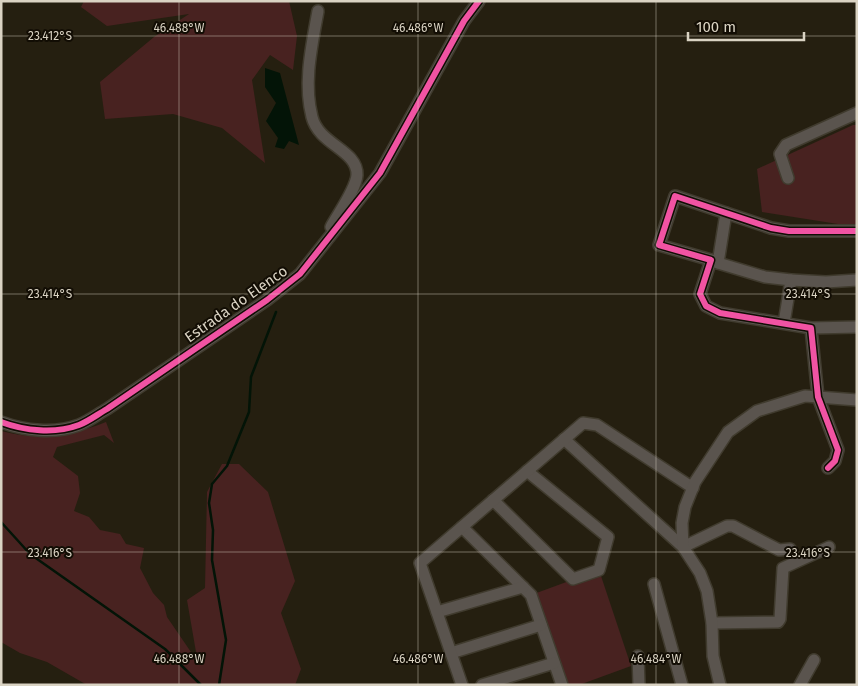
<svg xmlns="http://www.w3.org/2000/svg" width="858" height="686" viewBox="0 0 858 686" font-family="'Fira Sans',sans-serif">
  <rect width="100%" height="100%" fill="#251f10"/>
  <g fill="#482220">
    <polygon points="84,1 289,1 297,36 293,70 270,55 252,80 265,163 222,128 173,114 105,119 100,82 154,37 189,14 107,26 81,7"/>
    <polygon points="853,125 857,125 857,227 762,212 757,169"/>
    <path d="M 106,422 L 114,443 L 104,435 L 57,447 L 53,457 L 78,476 L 80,493 L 74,511 L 89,517 L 100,530 L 120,534 L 126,544 L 144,548 L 140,568 L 153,593 L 164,605 L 167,617 L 193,655 L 196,652 L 187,600 L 205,588 L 207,492 L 222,464 L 239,464 L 268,492 L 295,581 L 281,613 L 301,669 L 295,685 L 87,685 L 47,662 L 20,653 L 1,642 L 1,431 C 38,441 71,436 106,422 Z"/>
    <polygon points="599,570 631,666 579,685 562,685 531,595"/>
  </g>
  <polygon fill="#031407" points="265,68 280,73 299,145 289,141 284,149 275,147 278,138 266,121 276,103 265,87"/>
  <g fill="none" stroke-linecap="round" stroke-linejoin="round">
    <g stroke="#031407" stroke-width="2.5">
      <polyline points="1,522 30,554 165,649 201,685"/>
      <polyline points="219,685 226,640 212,560 213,530 209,503 212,484 227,466 249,412 251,377 276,312"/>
    </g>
    <g stroke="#403b2e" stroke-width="14">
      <g id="minor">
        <path d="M 318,11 C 312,45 303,82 312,117 C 319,145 358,150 357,175 C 356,189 338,214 331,227"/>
        <polyline points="788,178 780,154 786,145 857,113"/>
        <polyline points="711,260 718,263 726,213"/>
        <polyline points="718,263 765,277 791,280 784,323"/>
        <polyline points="791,280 826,282 857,280"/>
        <polyline points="811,328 857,327"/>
        <path d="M 1,422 C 25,431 55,434 79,425 C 89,421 98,414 107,409 L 267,300 L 300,274 L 380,173 L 464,21 L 479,1"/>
        <polyline points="564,439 683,547 727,526 733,526 779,550 790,549"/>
        <polyline points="828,468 835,461 838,450 818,397 811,328 720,313 706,306 700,294 711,260 659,245 675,196 771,228 789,231 857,231"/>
        <polyline points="493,500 573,579 599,570 608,537 527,471"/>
        <polyline points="462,527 531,595 562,685"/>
        <polyline points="654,584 682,685"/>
        <polyline points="437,612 523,587"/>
        <polyline points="712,623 778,622 780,619 783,568 829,547"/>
        <polyline points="451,653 541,625"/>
        <polyline points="638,656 639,685"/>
        <polyline points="462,685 420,563 583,423 597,425 693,488"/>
        <polyline points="482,685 554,663"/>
        <polyline points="720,685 713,656 712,623 707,591 700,573 683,547 682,523 685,507 695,482 728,432 757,411 805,396 857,400"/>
        <polyline points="800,685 814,660"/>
      </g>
    </g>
    <use href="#minor" stroke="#5a544e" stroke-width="11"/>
    <g stroke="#120d04" stroke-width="9">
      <g id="cycleway">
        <path d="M 1,422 C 25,431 55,434 79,425 C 89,421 98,414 107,409 L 267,300 L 300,274 L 380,173 L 464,21 L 479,1"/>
        <polyline points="828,468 835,461 838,450 818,397 811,328 720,313 706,306 700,294 711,260 659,245 675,196 771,228 789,231 857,231"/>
      </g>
    </g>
    <use href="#cycleway" stroke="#f153a3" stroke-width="6"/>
  </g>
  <path fill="none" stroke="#dad3c3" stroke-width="1" stroke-opacity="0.45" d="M 179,1 L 179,685M 418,1 L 418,685M 656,1 L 656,685M 1,36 L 857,36M 1,294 L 857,294M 1,552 L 857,552"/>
  <g text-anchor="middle" stroke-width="4" stroke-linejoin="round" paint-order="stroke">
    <g font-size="15" fill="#dad3c3" stroke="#120d04">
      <text transform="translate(236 304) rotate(-35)" y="5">Estrada do Elenco</text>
    </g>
  </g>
  <g font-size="12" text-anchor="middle" fill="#dad3c3" stroke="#120d04" stroke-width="4" stroke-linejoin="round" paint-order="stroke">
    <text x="179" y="32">46.488°W</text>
    <text x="418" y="32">46.486°W</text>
    <text x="50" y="40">23.412°S</text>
    <text x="50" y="298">23.414°S</text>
    <text x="808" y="298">23.414°S</text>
    <text x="50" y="557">23.416°S</text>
    <text x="808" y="557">23.416°S</text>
    <text x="179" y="663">46.488°W</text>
    <text x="418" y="663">46.486°W</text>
    <text x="656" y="663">46.484°W</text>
  </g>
  <rect width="858" height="686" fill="none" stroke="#dad3c3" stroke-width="5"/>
  <path d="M688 32v8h116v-8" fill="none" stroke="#dad3c3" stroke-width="2.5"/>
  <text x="696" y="32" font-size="15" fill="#dad3c3" stroke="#120d04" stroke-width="4" paint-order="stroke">100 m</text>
</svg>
